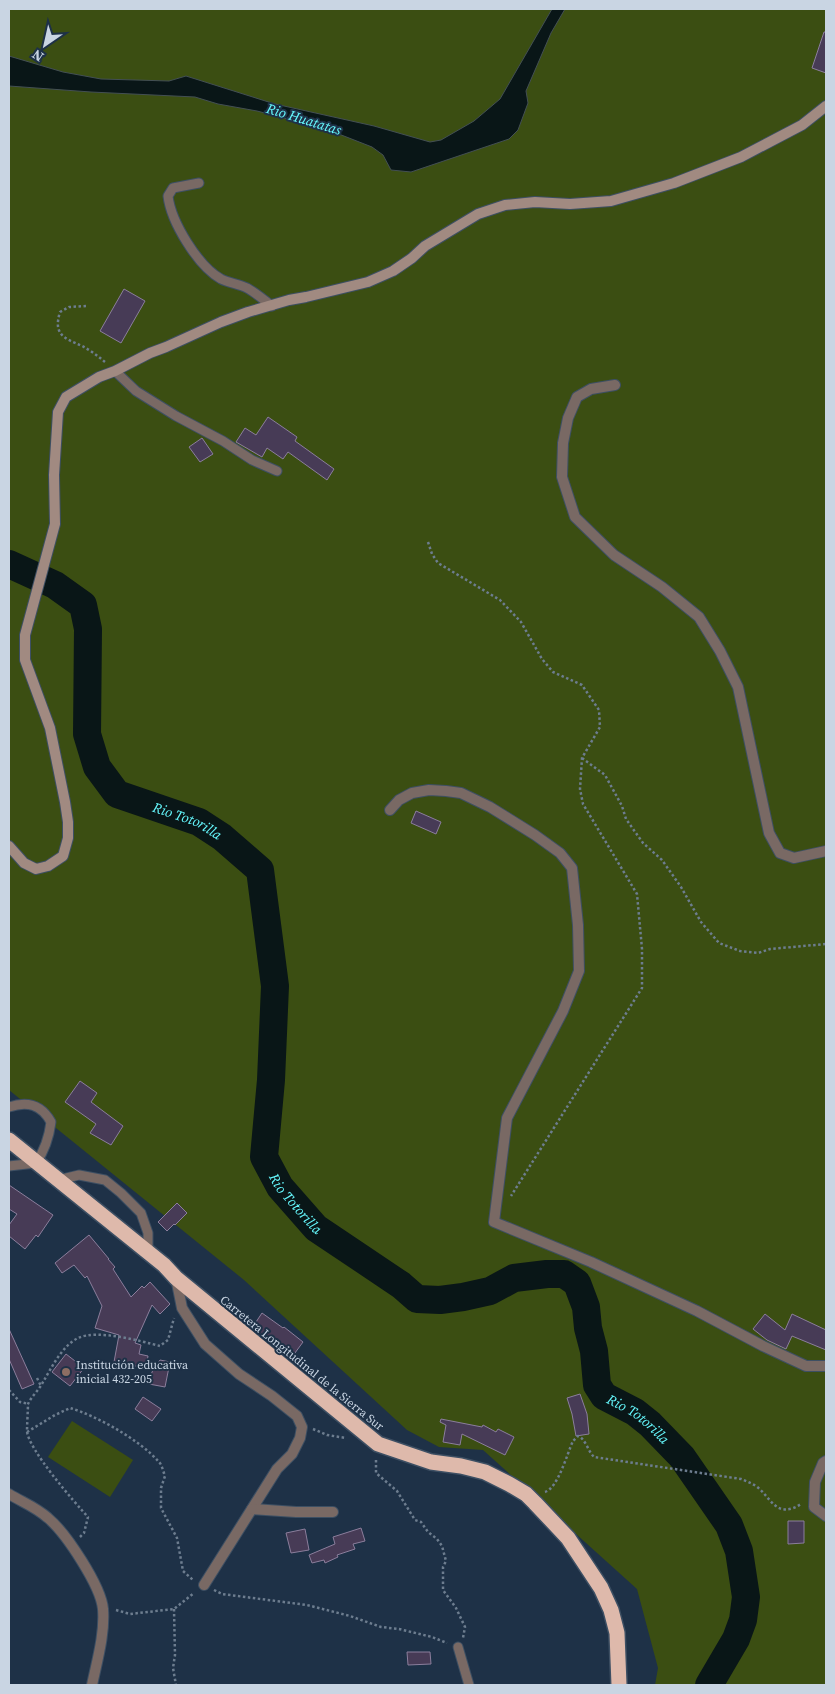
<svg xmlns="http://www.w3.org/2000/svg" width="835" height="1694" viewBox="0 0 835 1694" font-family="'Source Serif 4',serif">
  <rect width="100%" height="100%" fill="#1e3147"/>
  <g fill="#3b4e12">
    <polygon points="9,9 826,9 826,1685 655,1685 658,1668 637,1589 483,1450 439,1447 407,1430 244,1280 9,1090"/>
    <polygon points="72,1421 133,1460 110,1497 48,1457"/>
  </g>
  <polygon fill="#091617" stroke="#434f54" points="552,9 565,9 551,33 526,91 528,103 518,130 509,139 411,172 391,170 383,155 372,147 326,129 257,111 218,104 195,97 91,92 9,86 9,56 63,72 101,79 169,81 186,76 275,104 374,126 430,142 441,140 474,121 500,99"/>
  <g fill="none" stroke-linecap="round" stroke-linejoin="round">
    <path stroke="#091617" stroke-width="28" id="s1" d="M 9,564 L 55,585 L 83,605 L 88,629 L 87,734 L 97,767 L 117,794 L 199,822 L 222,837 L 260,870 L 275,986 L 271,1080 L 264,1157 L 280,1187 L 316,1228 L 401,1285 L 417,1299 L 440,1300 L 463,1297 L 490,1291 L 514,1278 L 547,1274 L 564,1274 L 577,1283 L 586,1307 L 588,1328 L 594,1351 L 597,1385 L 604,1396 L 635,1412 L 650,1424 L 682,1457 L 729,1525 L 739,1551 L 746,1597 L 743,1620 L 736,1639 L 709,1685"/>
  </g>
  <g fill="#473b56" stroke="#8b7e9c">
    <polygon points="824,32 826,32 826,73 812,68"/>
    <polygon points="124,289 145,301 121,343 100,331"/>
    <polygon points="268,417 297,437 295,441 334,469 327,480 288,452 283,459 267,448 262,457 236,442 245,428 256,435"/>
    <polygon points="202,438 213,454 200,462 189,447"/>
    <polygon points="416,811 441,822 436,834 411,823"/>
    <polygon points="80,1081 97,1093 91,1102 123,1126 111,1145 90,1133 96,1124 65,1102"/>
    <polygon points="9,1185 53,1215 38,1237 36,1235 25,1249 9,1236 9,1225 17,1214 9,1209"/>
    <polygon points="177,1203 187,1213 175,1225 174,1224 167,1231 158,1222"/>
    <polygon points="89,1235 109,1259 108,1259 115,1267 113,1269 131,1297 142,1286 144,1288 150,1282 170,1304 160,1314 152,1305 135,1343 141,1345 139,1354 148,1356 146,1368 114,1362 119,1335 95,1328 102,1306 87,1276 85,1278 74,1265 62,1273 55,1263"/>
    <polygon points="262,1313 283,1328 284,1327 303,1342 292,1357 252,1328"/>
    <polygon points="765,1314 785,1330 792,1314 826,1330 826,1350 792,1336 786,1349 767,1340 753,1329"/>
    <polygon points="9,1329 34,1384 22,1389 9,1359"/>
    <polygon points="66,1354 84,1368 70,1386 52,1372"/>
    <polygon points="160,1360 170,1362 165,1387 149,1384 152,1372"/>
    <polygon points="580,1394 587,1414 589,1434 576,1436 572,1414 567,1398"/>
    <polygon points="143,1397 161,1409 152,1421 135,1409"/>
    <polygon points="441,1419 482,1427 483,1425 496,1432 498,1429 514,1437 505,1455 462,1434 460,1445 443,1442 446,1425 440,1422"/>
    <polygon points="788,1521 804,1521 804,1543 788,1544"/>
    <polygon points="361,1528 365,1541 353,1544 355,1549 337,1555 338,1557 325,1563 324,1560 312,1563 309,1555 335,1544 333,1537"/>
    <polygon points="305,1529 309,1550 291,1553 286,1533"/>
    <polygon points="407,1652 430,1652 431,1664 408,1665"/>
  </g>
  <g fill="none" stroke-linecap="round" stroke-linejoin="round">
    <g stroke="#3d4f63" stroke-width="11">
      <g id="lane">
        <path d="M 199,183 L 173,188 L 168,196 C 171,222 198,266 221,279 C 229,283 239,284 247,288 C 256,293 264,300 272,306"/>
        <polyline points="115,371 136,391 176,416 223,441 252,460 277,471"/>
        <path d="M 9,1107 C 27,1101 41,1104 51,1122 C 49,1138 45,1150 36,1163 L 9,1166"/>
        <polyline points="58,1180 79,1175 105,1180 121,1193 141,1213 148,1233 148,1252"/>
        <polyline points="458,1647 469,1685"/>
      </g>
    </g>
    <g stroke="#3d4f63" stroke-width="12">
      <g id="street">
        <polyline points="615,385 591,389 577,397 568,418 563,443 562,477 575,517 614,555 662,587 699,617 720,651 738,687 769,833 780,853 794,858 826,851"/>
        <polyline points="390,810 399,800 412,793 429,790 446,791 461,793 490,807 535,835 560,853 572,868 578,925 579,971 563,1011 507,1118 494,1222 591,1262 697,1311 763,1346 806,1366 826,1366"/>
        <polyline points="176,1278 182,1308 205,1344 239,1374 272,1396 297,1416 302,1427 300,1438 292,1454 277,1469 204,1585"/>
        <polyline points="826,1461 823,1463 815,1482 814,1507 826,1516"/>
        <path d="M 9,1494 C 22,1502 36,1507 48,1518 C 66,1533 101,1586 103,1609 C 105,1634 97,1661 92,1685"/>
        <polyline points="252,1509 296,1512 333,1512"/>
      </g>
    </g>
    <g stroke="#3d4f63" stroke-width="12">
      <polyline id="secondary" points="9,846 24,863 36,869 48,866 63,856 68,838 68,822 65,802 50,728 25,660 25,635 55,524 54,475 58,412 66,397 99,377 115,371 150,353 166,347 221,322 248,312 289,300 306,297 368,282 393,271 412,258 425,246 478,214 505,205 535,202 570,204 611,201 674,183 741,157 802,125 826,106"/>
    </g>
    <g stroke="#3d4f63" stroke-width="18">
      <polyline id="highway" points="9,1140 164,1265 176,1278 378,1444 431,1462 461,1466 485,1472 509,1484 526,1494 535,1503 568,1538 601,1588 611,1610 617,1633 619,1685"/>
    </g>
    <g stroke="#6d7d8f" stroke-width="2.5" stroke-dasharray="2.5 2.5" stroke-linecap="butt">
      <path d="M 86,306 L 69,307 L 60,312 C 53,335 64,338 82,346 C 90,350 98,356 105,362"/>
      <polyline points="428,542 432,554 438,563 500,600 521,622 542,659 553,672 582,685 599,710 600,727 582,758 580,789 583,804 637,894 642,949 642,988 511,1196"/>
      <polyline points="582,758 605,775 622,806 626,819 643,843 662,860 681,887 701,922 719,943 740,951 758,953 770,949 826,944"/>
      <polyline points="37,1378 41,1386"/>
      <polyline points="9,1390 20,1402 29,1404"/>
      <polyline points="313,1429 327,1435 346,1438"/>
      <path d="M 27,1432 L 55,1415 L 70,1408 C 97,1416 140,1440 159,1462 C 162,1465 163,1471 165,1476 L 161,1488 L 161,1508 L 177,1538 L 183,1571 L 193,1580"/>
      <polyline points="376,1460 376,1473 397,1491 415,1520 421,1522 428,1532 437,1539 442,1546 446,1561 443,1567 443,1590 456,1608 465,1627 463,1638"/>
      <path d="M 545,1492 C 558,1488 567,1454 573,1441 L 578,1436 C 585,1438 588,1451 594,1457 L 741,1479 C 746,1481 751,1483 756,1486 C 771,1497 776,1520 801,1504"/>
      <path d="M 80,1537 L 84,1533 L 88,1517 C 75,1503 28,1449 27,1431 C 27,1427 28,1407 28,1404 C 31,1397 39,1390 43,1382 C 52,1367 62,1346 78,1338 C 98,1329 140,1341 160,1346 L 168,1340 L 174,1318"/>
      <polyline points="214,1590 222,1594 307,1605 350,1616 381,1627 399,1629 432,1637 447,1643"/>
      <polyline points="174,1609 175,1655 173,1668 176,1685"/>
      <polyline points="116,1610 130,1614 174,1609 194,1593"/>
    </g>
    <use href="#lane" stroke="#796964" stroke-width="9"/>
    <use href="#street" stroke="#796964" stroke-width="10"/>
    <use href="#secondary" stroke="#a18a81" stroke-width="10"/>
    <use href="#highway" stroke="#deb9ab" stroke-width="15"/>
  </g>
  <circle fill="#8d6e63" stroke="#1e3147" stroke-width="2" cx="66" cy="1372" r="5"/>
  <g text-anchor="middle" stroke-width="4" stroke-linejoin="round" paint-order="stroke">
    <g font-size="12" fill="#c9d5e3" stroke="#1e3147">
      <text transform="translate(302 1363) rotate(39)" y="4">Carretera Longitudinal de la Sierra Sur</text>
    </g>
    <g font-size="12" fill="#c9d5e3" stroke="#1e3147" text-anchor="start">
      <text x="76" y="1369">Institución educativa<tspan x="76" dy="14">inicial 432-205</tspan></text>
    </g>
    <g font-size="14" font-style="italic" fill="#66faff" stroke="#1e3147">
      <text transform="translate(304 119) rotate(17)" y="5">Rio Huatatas</text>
      <text dy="5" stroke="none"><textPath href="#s1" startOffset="358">Rio Totorilla</textPath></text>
      <text dy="5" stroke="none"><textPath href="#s1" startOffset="792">Rio Totorilla</textPath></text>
      <text dy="5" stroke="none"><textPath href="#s1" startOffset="1274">Rio Totorilla</textPath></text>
    </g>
  </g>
  <rect width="835" height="1694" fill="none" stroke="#c9d5e3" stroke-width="20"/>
  <g transform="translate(45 45) rotate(214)" stroke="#1e3147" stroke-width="4" paint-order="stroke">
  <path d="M0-4L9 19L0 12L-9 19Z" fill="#c9d5e3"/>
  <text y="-8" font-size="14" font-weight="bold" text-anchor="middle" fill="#c9d5e3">N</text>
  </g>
</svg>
